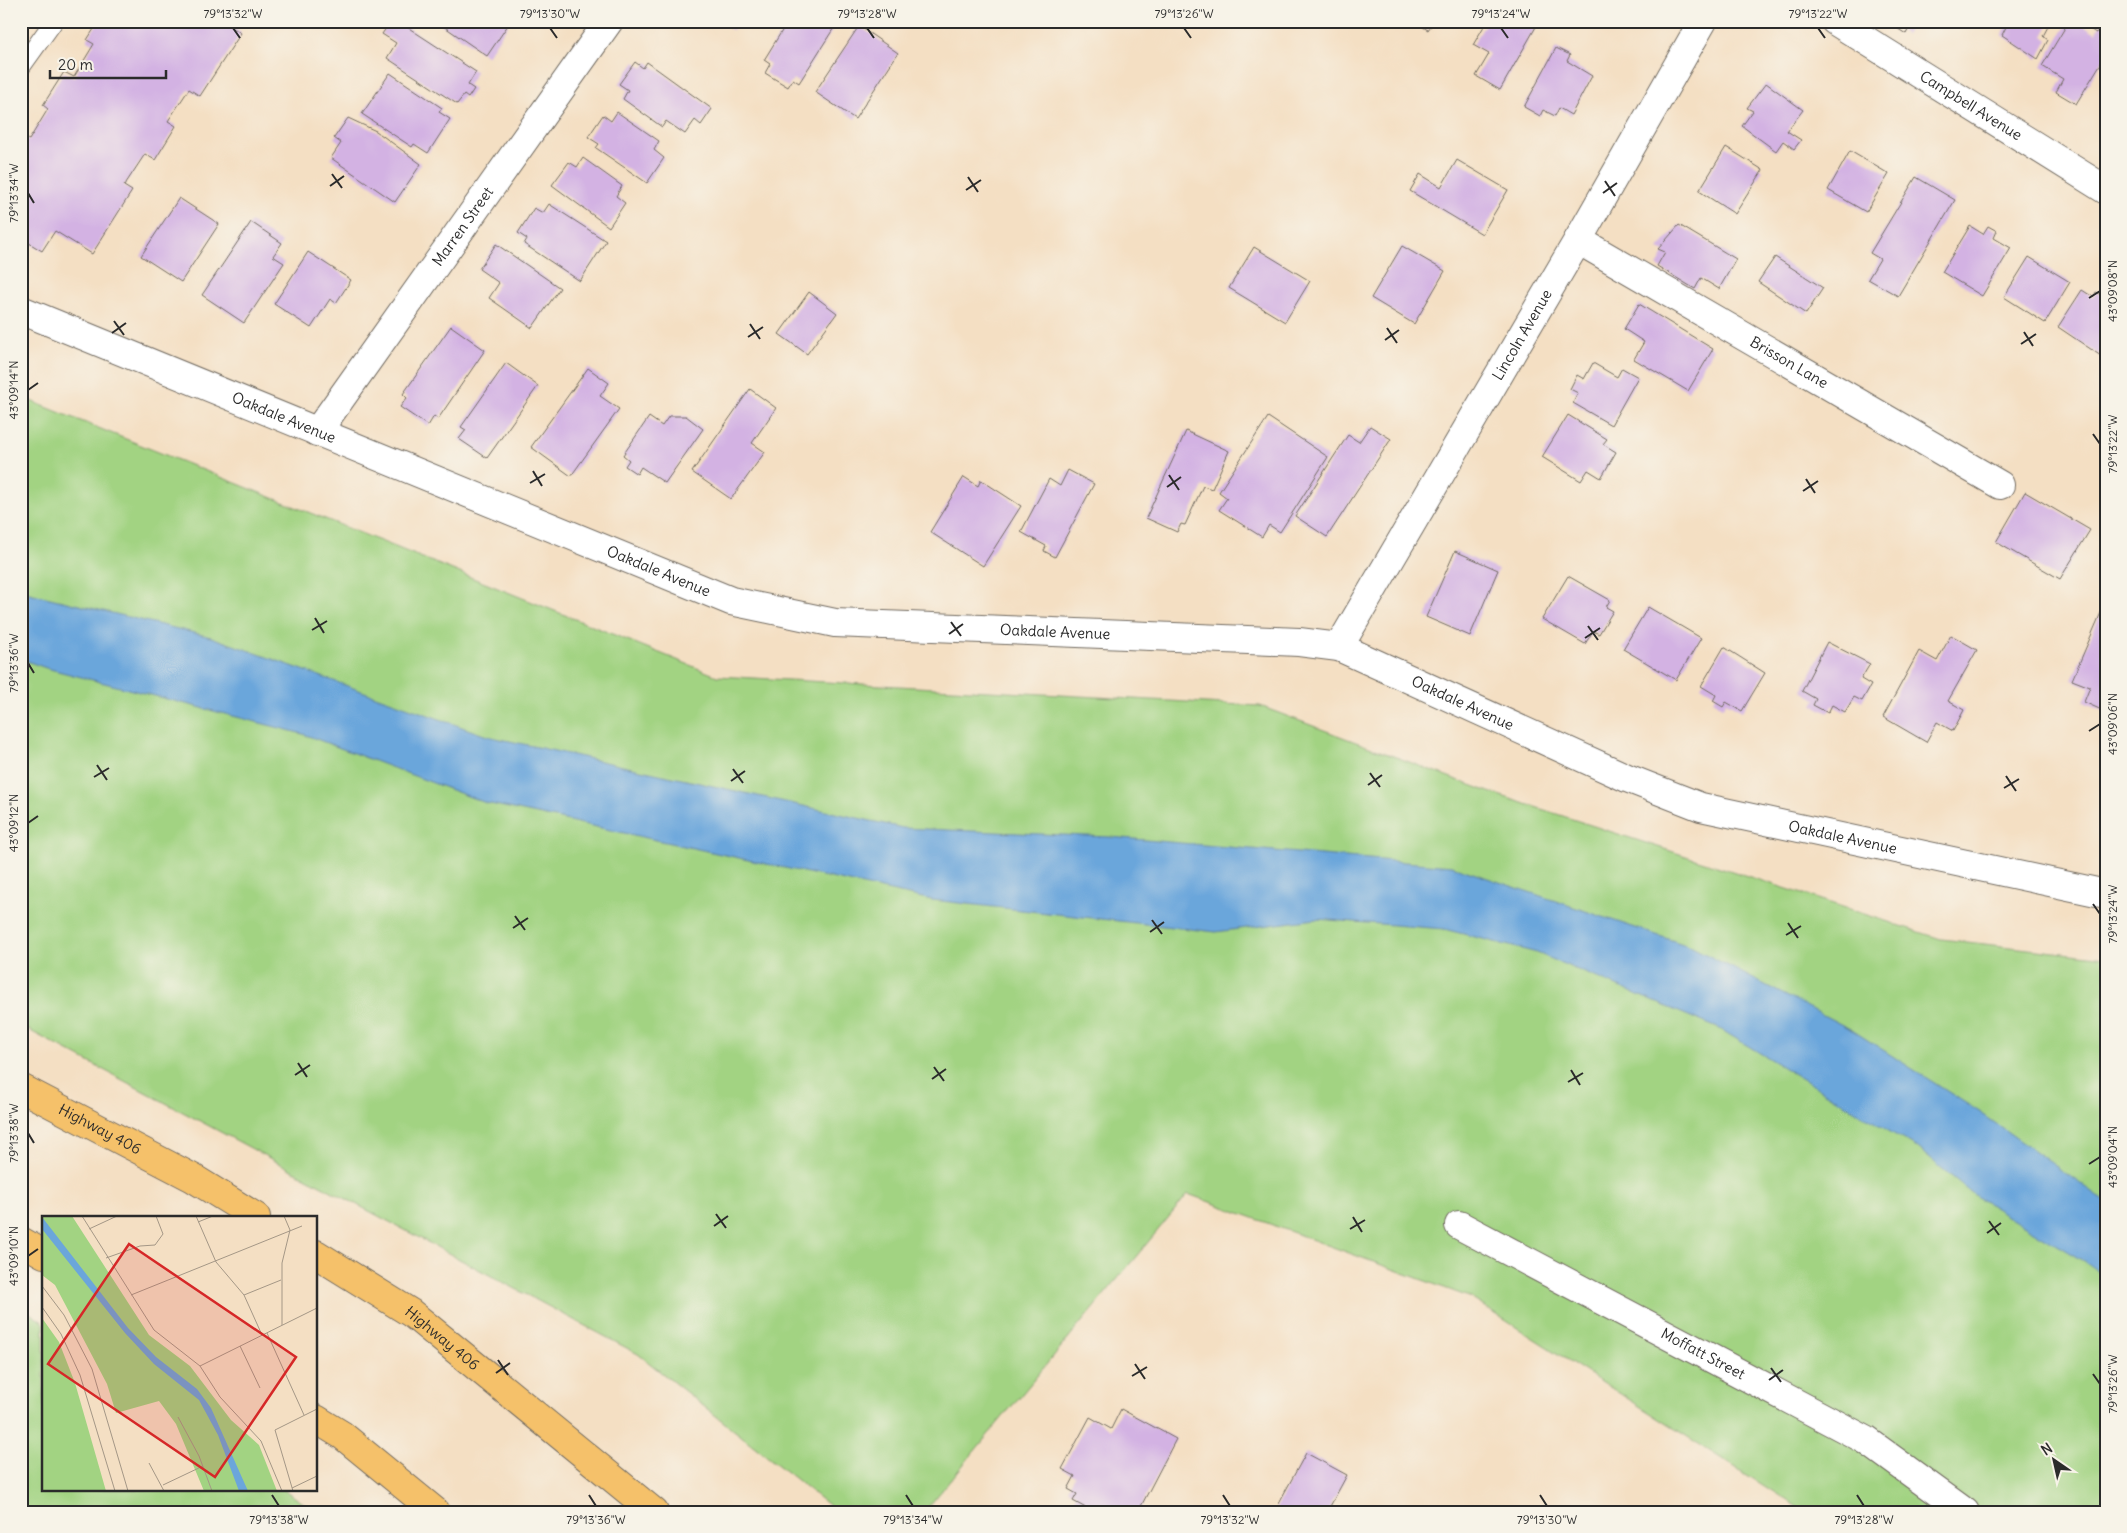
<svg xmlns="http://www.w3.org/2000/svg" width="2127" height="1533" viewBox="0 0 2127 1533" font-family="Delius,sans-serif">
  <rect width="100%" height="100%" fill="#f7f3e8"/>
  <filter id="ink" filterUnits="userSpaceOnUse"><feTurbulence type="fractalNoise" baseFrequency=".02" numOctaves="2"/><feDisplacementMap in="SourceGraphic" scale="10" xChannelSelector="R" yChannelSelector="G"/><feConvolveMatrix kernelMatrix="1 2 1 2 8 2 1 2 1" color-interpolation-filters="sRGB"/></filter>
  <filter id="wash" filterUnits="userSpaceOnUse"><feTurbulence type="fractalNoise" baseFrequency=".0096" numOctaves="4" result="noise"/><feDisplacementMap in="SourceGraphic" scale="20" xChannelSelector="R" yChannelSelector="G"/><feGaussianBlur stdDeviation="1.12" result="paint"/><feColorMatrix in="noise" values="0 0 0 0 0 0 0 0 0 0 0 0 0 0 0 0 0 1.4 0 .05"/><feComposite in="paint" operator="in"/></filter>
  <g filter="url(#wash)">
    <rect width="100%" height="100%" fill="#f4dfc3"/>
    <g fill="#a2d382" stroke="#667f56">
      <polygon points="21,397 717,676 1260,706 1489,792 1941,939 2106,958 2106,1512 1805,1512 1469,1297 1188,1194 924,1512 837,1512 638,1354 21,1026"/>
      <polygon points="21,1307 44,1323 44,1489 283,1489 316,1512 21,1512"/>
    </g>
    <polygon fill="#6ba6db" stroke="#4b6883" points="21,591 211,637 487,736 903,828 1110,837 1452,866 1692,947 1852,1030 1981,1113 2106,1202 2106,1277 2085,1262 1978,1198 1917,1148 1720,1029 1537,953 1444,929 1316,919 1216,932 932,900 486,803 303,734 46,668 21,659"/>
    <g id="blocks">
      <g fill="#d3b2e3">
        <polygon points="99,21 222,21 241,33 200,96 189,89 168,121 176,126 155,160 145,154 124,186 132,191 92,254 55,231 42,251 21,238 21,231 25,226 21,224 21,135 29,140 48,109 43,105 64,72 74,77 94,44 87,40"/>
        <polygon points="391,21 398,21 476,72 468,85 474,89 468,98 464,95 457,104 387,58 396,43 382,34"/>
        <polygon points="436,21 503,21 508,25 487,56"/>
        <polygon points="719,21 738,21 732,30"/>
        <polygon points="788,21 837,23 799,83 793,79 788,87 765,73 770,64 764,60"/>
        <polygon points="1413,21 1434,21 1428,30"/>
        <polygon points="1487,21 1514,21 1518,23 1519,21 1531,21 1537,25 1500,90 1476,76 1489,54 1473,45"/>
        <polygon points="1886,21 1913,21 1906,34"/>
        <polygon points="2009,21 2051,21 2043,36 2048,40 2038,59 2002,35"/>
        <polygon points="2069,21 2077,21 2096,33 2102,24 2106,26 2106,55 2076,104 2056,92 2063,79 2042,66"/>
        <polygon points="859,26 898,53 855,119 815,92"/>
        <polygon points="1556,48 1570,55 1567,61 1592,76 1571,115 1559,108 1555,116 1543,110 1540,116 1524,107"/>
        <polygon points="635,62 643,68 647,62 712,109 701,125 695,120 685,134 666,121 662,127 623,99 628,90 619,84"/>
        <polygon points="390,73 442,108 439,112 450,119 428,153 414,144 412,147 362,114"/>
        <polygon points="1766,83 1803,110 1787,131 1801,140 1794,149 1783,141 1776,151 1742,126 1753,111 1747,108"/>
        <polygon points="617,112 659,141 654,150 664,158 647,183 596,148 599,144 588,137 603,115 611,121"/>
        <polygon points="348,118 376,131 421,164 395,202 331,158 341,143 334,138"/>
        <polygon points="1726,147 1763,170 1735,214 1699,191"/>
        <polygon points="1850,151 1889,174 1866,212 1828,190"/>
        <polygon points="583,158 622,186 616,196 625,203 609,227 552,185 569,162 577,167"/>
        <polygon points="1457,160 1508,190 1482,234 1410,191 1420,174 1441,187"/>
        <polygon points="1916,177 1955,200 1898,296 1868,279 1880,259 1870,253"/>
        <polygon points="179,198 219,224 181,282 141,256"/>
        <polygon points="549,204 606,241 580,281 524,244 527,239 518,233 534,208 543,213"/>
        <polygon points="251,222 282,243 273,256 284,263 244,323 202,295"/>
        <polygon points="1679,225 1736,259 1719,289 1701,278 1695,289 1657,266 1665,252 1658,249"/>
        <polygon points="1970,226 1983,234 1988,226 1997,231 1994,238 2011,248 1982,296 1942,272"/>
        <polygon points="496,244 560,288 532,328 489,298 499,283 479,269"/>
        <polygon points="1402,246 1445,271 1414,324 1371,298"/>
        <polygon points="1254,247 1310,281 1285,322 1229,288"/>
        <polygon points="308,252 351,280 336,303 330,299 311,328 274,304"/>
        <polygon points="1775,257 1823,288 1806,314 1758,282"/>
        <polygon points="2029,257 2070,282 2045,323 2004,297"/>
        <polygon points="2082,290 2093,297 2096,292 2106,298 2106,348 2101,356 2058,327"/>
        <polygon points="809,292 837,313 807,354 779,334"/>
        <polygon points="1639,304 1713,349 1688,391 1634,359 1644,342 1624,329"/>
        <polygon points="451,326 485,350 438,419 434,416 428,426 400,407 407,398 403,394"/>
        <polygon points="506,363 538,386 487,458 459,439 466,430 461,427"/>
        <polygon points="1593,363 1617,377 1622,368 1638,377 1611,425 1573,403 1578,393 1570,389 1577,375 1584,379"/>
        <polygon points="588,368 609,383 600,396 619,409 571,476 531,447"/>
        <polygon points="750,389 776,408 752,443 765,452 731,499 692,472"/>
        <polygon points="1568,415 1607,439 1603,444 1616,452 1601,478 1588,470 1581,481 1542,457"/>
        <polygon points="669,416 686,416 703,429 665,483 641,467 637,474 625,466 629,460 623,455 649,417 662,426"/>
        <polygon points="1268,417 1328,457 1280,532 1269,525 1262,537 1219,510 1227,498 1219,492"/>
        <polygon points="1370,426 1391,439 1327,537 1295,516 1348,435 1359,442"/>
        <polygon points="1186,431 1229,451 1212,489 1203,486 1185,525 1181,524 1177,532 1146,518"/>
        <polygon points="1068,470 1094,484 1055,557 1044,551 1046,546 1021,532 1049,479 1060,486"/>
        <polygon points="964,477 978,486 981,480 1021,506 983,566 930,532"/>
        <polygon points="2025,492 2090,530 2060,579 1996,542"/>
        <polygon points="1455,551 1498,570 1470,636 1426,617"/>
        <polygon points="1568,576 1610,600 1606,607 1613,611 1599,634 1593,631 1585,644 1542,619"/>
        <polygon points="2106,601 2106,712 2084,702 2090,687 2072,680"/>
        <polygon points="1648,607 1701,638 1676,680 1623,649"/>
        <polygon points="1951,635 1977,650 1948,701 1964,710 1953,731 1937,722 1926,742 1883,717 1919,651 1937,661"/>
        <polygon points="1827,642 1870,664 1861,679 1871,685 1862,701 1854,697 1845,712 1832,705 1828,713 1813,705 1816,699 1802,691"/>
        <polygon points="1724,647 1765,673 1742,711 1726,702 1723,707 1713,701 1716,695 1701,686"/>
        <polygon points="1121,1409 1176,1439 1138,1512 1093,1512 1073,1501 1077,1494 1068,1489 1075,1476 1062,1469 1090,1417 1111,1429"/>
        <polygon points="1306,1453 1347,1475 1327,1512 1274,1512"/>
      </g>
    </g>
  </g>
  <g filter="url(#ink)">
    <use href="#blocks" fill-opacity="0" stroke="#716a60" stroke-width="1"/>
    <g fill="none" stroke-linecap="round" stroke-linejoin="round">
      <g stroke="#716a60" stroke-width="20">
        <polyline id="service" points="21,67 54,21"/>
      </g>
      <g stroke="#716a60" stroke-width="30">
        <g id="minor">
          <path id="s1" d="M 1835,21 L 2106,190"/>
          <path id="s2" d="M 1578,240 L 2000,485"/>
          <path id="s3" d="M 317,432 L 609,21"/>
          <path id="s4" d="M 1459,1225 L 1866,1440 L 1965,1512"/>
        </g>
      </g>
      <g stroke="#716a60" stroke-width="30">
        <g id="tertiary">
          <path id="s5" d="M 21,310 L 731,601 L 835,623 L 1299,642 L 1339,647 L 1627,778 L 1701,807 L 2106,894"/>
          <path id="s6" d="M 1339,647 L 1578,240 L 1703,21"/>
        </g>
      </g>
      <g stroke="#716a60" stroke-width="30">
        <g id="motorway">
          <path id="s7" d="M 21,1088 L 193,1178 L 256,1217"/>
          <polyline points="21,1241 44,1254"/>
          <path id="s8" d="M 316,1254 L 411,1313 L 654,1512"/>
          <polyline points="316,1419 342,1435 436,1512"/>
        </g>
      </g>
      <use href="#service" stroke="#fff" stroke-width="18"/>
      <use href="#minor" stroke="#fff" stroke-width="28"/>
      <use href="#tertiary" stroke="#fff" stroke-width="28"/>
      <use href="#motorway" stroke="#f5c16b" stroke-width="28"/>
    </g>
  </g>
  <path fill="none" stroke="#2b2b2b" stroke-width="2" d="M 233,28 L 240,38M 550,28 L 557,38M 867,28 L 874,38M 1184,28 L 1191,38M 1501,28 L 1508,38M 1818,28 L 1825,38M 332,174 L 342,188M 968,177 L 978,192M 1605,181 L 1615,196M 330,186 L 344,176M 966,190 L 981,180M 28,193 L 34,203M 1603,193 L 1617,183M 2089,298 L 2100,291M 114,321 L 124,335M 750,324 L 760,339M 1387,328 L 1397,343M 2024,332 L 2033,346M 112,333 L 126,323M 748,337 L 763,327M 1385,340 L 1399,330M 2021,344 L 2036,334M 28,390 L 38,383M 2093,434 L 2100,444M 533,471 L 542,486M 1169,475 L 1179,490M 1806,479 L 1815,493M 530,483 L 545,474M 1167,487 L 1181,477M 1803,491 L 1818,481M 315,618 L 324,633M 951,622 L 961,636M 1588,626 L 1598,640M 312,630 L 327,621M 949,634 L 963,624M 1585,638 L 1600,628M 28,663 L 34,673M 2089,731 L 2100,724M 97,765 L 107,780M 733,769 L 743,783M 1370,773 L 1380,787M 2006,776 L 2016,791M 94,777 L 109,768M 731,781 L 745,771M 1368,785 L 1382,775M 2004,788 L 2019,779M 28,823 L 38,816M 2093,904 L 2100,914M 515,916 L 525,930M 1152,920 L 1162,934M 1788,923 L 1798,938M 513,928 L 528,918M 1150,932 L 1164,922M 1786,935 L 1801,926M 298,1063 L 307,1077M 934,1067 L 944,1081M 1571,1070 L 1580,1085M 295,1075 L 310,1065M 932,1079 L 946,1069M 1568,1082 L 1583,1073M 28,1133 L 34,1143M 2089,1164 L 2100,1157M 716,1214 L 726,1228M 1353,1217 L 1362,1232M 1989,1221 L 1999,1235M 714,1226 L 728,1216M 1350,1229 L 1365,1220M 1987,1233 L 2001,1223M 28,1256 L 38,1249M 498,1360 L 508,1375M 1135,1364 L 1145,1379M 1771,1368 L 1781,1382M 496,1373 L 510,1363M 2093,1374 L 2100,1384M 1132,1376 L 1147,1367M 1769,1380 L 1783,1370M 272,1495 L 279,1506M 589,1495 L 596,1506M 906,1495 L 913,1506M 1223,1495 L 1230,1506M 1540,1495 L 1547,1506M 1857,1495 L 1864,1506"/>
  <g text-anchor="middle" stroke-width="4" stroke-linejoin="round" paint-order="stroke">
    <g font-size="15" fill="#2b2b2b" stroke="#f7f3e8">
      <text dy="5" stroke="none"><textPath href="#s1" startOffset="160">Campbell Avenue</textPath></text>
      <text dy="5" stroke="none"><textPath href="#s3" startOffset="252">Marren Street</textPath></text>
      <text dy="5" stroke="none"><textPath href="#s6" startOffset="362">Lincoln Avenue</textPath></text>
      <text dy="5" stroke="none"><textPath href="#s2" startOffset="244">Brisson Lane</textPath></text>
      <text dy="5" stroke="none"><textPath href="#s5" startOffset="284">Oakdale Avenue</textPath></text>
      <text dy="5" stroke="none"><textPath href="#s5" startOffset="689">Oakdale Avenue</textPath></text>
      <text dy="5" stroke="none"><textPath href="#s5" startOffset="1094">Oakdale Avenue</textPath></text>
      <text dy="5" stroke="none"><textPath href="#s5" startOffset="1514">Oakdale Avenue</textPath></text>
      <text dy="5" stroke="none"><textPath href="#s5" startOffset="1919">Oakdale Avenue</textPath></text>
      <text dy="5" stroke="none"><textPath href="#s7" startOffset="89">Highway 406</textPath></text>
      <text dy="5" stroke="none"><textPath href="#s8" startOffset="152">Highway 406</textPath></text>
      <text dy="5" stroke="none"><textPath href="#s4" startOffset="276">Moffatt Street</textPath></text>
    </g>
  </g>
  <g transform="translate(42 1216)">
    <rect width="275" height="275" fill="#f4dfc3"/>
    <path d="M 0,0 L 30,0 L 107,119 L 148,150 L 189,204 L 217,229 L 235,275 L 162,275 L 134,208 L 117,185 L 74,197 L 65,168 L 13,69 L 0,59 ZM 0,102 L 17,126 L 33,167 L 64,275 L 0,275 Z" fill="#a2d382"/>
    <path d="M 0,1 L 86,112 L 114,141 L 155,173 L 169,192 L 206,275 L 197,275 L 176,219 L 157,184 L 112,148 L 83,117 L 0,13 Z" fill="#6ba6db"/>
    <path fill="none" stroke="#a49786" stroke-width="1" d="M 40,0 L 112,114 L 158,150 L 178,181 L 219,225 L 240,275M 154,0 L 174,46 L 202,79 L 220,119M 156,6 L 171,0M 47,13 L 75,0M 64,42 L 98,30 L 113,29 L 121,18 L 114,0M 0,70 L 22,99 L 50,153 L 86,275M 89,79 L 260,10M 202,79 L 239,64M 0,91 L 19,118 L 38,159 L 73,275M 240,109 L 240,47 L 248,14 L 242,0M 225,117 L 262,199M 198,130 L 218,172M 158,150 L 275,92M 136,201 L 157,240 L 170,275M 107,247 L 122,275M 121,269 L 161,250M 250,272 L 275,260M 251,275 L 233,214 L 275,193"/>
    <path fill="#d62828" fill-opacity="0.15" stroke="#d62828" stroke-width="2.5" d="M 87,28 L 254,141 L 173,261 L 6,148 Z"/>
    <rect width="275" height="275" fill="none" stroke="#2b2b2b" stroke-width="2.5"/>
  </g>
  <rect width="2127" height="1533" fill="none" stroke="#f7f3e8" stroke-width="55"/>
  <g transform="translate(2054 1460) rotate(326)" stroke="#f7f3e8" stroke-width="4" paint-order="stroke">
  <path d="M0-4L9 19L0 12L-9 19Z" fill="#2b2b2b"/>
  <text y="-8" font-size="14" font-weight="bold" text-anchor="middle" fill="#2b2b2b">N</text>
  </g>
  <path d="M50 70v8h116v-8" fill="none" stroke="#2b2b2b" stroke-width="2.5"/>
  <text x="58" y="70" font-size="15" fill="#2b2b2b" stroke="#f7f3e8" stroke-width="4" paint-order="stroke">20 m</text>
  <rect x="28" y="28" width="2072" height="1478" fill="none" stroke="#2b2b2b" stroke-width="2"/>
  <g font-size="12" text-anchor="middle" fill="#2b2b2b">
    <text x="233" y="18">79°13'32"W</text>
    <text x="550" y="18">79°13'30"W</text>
    <text x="867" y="18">79°13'28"W</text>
    <text x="1184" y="18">79°13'26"W</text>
    <text x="1501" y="18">79°13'24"W</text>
    <text x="1818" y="18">79°13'22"W</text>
    <text transform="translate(14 193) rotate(-90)" y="4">79°13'34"W</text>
    <text transform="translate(2113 291) rotate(-90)" y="4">43°09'08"N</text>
    <text transform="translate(14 390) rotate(-90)" y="4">43°09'14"N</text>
    <text transform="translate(2113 444) rotate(-90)" y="4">79°13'22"W</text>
    <text transform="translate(14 663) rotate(-90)" y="4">79°13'36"W</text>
    <text transform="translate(2113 724) rotate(-90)" y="4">43°09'06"N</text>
    <text transform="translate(14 823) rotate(-90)" y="4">43°09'12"N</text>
    <text transform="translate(2113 914) rotate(-90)" y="4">79°13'24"W</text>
    <text transform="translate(14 1133) rotate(-90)" y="4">79°13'38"W</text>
    <text transform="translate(2113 1157) rotate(-90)" y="4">43°09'04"N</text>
    <text transform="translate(14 1256) rotate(-90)" y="4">43°09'10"N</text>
    <text transform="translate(2113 1384) rotate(-90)" y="4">79°13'26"W</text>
    <text x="279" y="1524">79°13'38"W</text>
    <text x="596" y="1524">79°13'36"W</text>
    <text x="913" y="1524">79°13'34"W</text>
    <text x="1230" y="1524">79°13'32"W</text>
    <text x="1547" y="1524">79°13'30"W</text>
    <text x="1864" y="1524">79°13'28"W</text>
  </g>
</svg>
